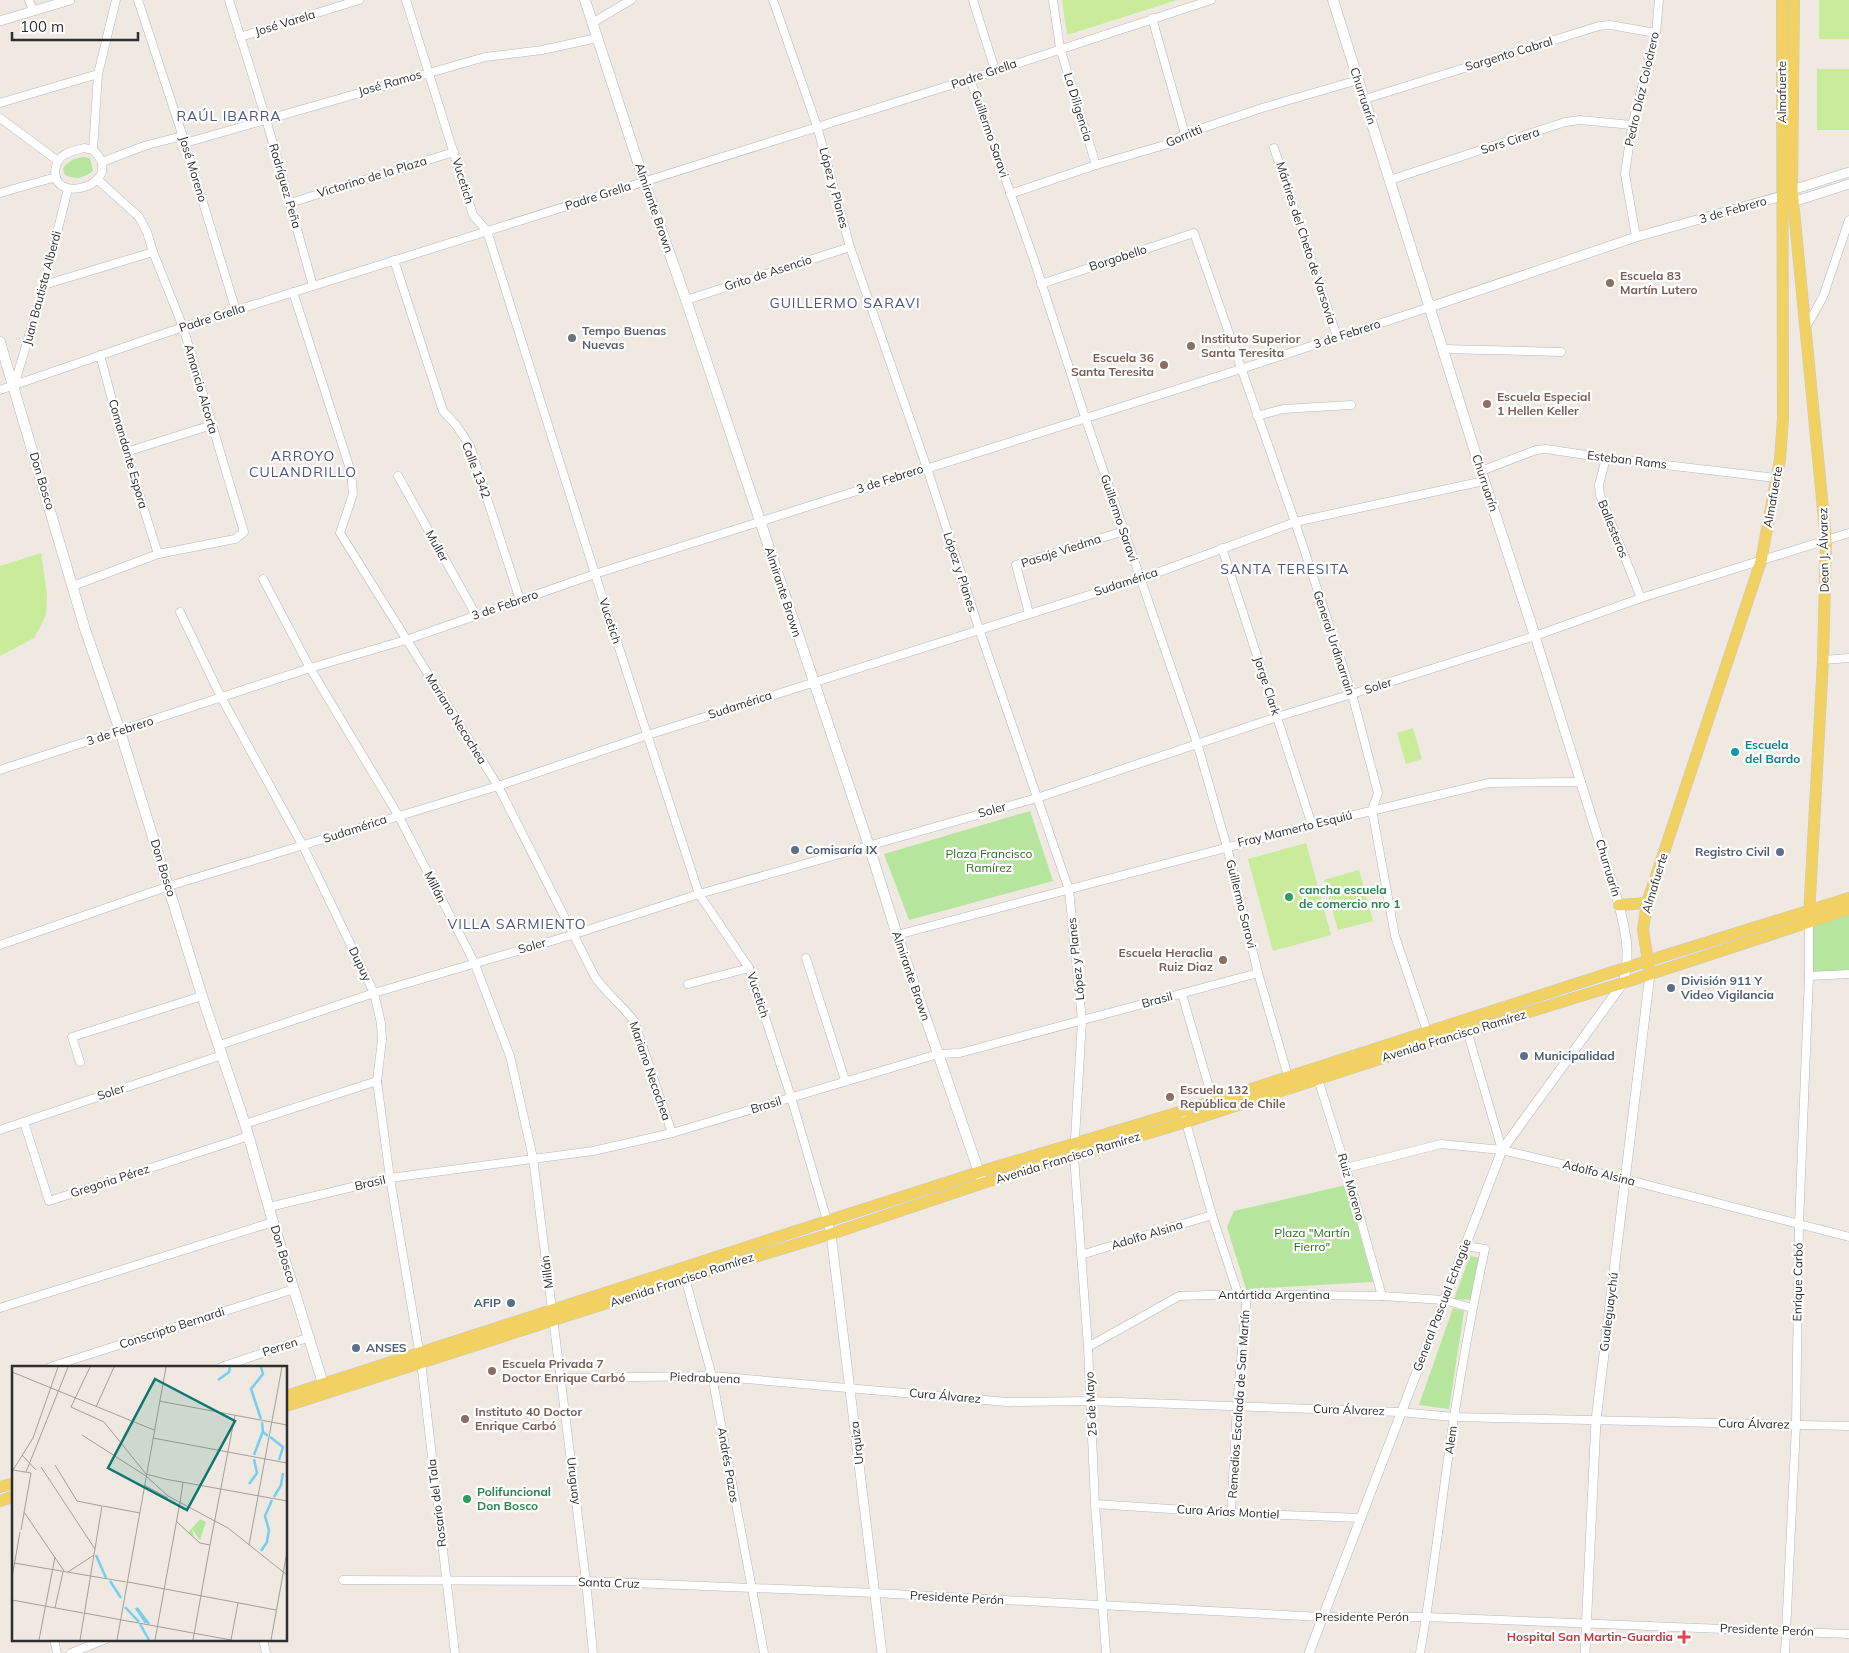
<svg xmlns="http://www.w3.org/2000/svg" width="1849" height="1653" viewBox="0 0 1849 1653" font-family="Mulish,sans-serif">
  <rect width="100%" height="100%" fill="#efe9e1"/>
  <g fill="#b6e59e">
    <path d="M 83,157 L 90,158 L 93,171 C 83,178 77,180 65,175 L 63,168 C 69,161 75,158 83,157 Z"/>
    <polygon points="1030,811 1053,881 909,920 884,854"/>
    <polygon points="1849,909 1849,974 1809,976 1809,923"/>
    <polygon points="1346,1185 1373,1282 1246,1289 1227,1227 1234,1211"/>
    <polygon points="1470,1256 1481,1258 1473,1300 1454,1299"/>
    <polygon points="1453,1308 1464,1311 1449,1409 1419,1405"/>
  </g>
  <g fill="#c9ec9a">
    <polygon points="1062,0 1177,0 1067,35"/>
    <rect x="1819" y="0" width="30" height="39"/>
    <rect x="1817" y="69" width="32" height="61"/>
    <polygon points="41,553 47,594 46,615 34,638 0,656 0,566"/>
    <polygon points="1413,728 1422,759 1406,764 1397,733"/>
    <polygon points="1306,843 1331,935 1273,951 1248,859"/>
    <polygon points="1359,870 1373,921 1338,930 1324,880"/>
  </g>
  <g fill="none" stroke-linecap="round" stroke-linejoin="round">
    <g stroke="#b4b7c1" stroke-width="9">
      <g id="minor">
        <polyline points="29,0 33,11"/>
        <polyline points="138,0 185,143 236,311"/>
        <polyline points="229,0 266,119 313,286"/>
        <polyline points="406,0 473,215 487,231 595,574 699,894 749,968 791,1097 831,1234"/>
        <polyline points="773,0 817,126 850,247 927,468 979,629 1069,890 1082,1020 1074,1156 1088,1347 1095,1504 1106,1653"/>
        <polyline points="973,0 995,70"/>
        <polyline points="1053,0 1060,48 1096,165"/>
        <polyline points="1152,18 1185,134"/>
        <polyline points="592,23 631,0"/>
        <polyline points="240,37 359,0"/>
        <polyline points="970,79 1034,260 1085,417 1197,743 1227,847 1258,973 1288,1076"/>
        <polyline points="1365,99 1599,26 1610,25 1656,33"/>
        <polyline points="0,103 98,74"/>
        <polyline points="0,118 58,161"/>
        <polyline points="185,143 485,57 542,50 597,38"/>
        <path d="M 84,148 L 93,150 C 130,185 46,208 56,166 C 59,153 73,151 84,148 Z"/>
        <polyline points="1274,148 1337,337"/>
        <polyline points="93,150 98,74 116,0"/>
        <polyline points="102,162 144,146 182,136"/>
        <polyline points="1390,180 1565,122 1580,120 1632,125"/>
        <polyline points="0,193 56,177"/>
        <polyline points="1010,194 1096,165 1168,144 1185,134 1262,108 1358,80"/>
        <polyline points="290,203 454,152"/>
        <polyline points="1636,237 1625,174 1632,125 1656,33 1659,0"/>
        <polyline points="394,260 443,411 456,425 470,446 520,600"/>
        <polyline points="1041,284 1194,233 1295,522 1352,694 1378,793 1372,810 1395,936 1427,1031"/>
        <polyline points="44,285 153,252"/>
        <path d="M 293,292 L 351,472 L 353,494 L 340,533 L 498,786 L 595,977 C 606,993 622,1005 634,1021 L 672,1133"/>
        <polyline points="686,300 850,247"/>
        <polyline points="1806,327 1823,297 1849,220"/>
        <polyline points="1443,349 1561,352"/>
        <polyline points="100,355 126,452 158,554"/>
        <polyline points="14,386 44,285 68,189"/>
        <polyline points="0,390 183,327 970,79 1211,0"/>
        <polyline points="1257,416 1283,409 1351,405"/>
        <polyline points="126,452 212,425"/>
        <polyline points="1606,458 1599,485 1600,495 1641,598"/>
        <polyline points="1481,471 1536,450 1546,449 1606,458 1776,478"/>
        <polyline points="398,476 476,615"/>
        <polyline points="1222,548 1312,825"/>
        <polyline points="263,579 310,668 398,815 474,962 510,1056 533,1158 586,1581 593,1653"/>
        <polyline points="73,586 158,554 235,539 244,532 183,327 153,252 147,232 139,217 97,179"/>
        <polyline points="180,612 221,697 303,846 374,993 381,1023 382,1040 377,1081 390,1178 421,1362 455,1653"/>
        <polyline points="1029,613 1016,565 1124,531"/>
        <polyline points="1823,660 1849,658"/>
        <polyline points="0,770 310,668 406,640 595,574 1241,369 1430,307"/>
        <polyline points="897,935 1312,825 1489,783 1581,782"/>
        <polyline points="0,945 169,886 498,786 648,735 1140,579 1295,522 1484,481"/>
        <polyline points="806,958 845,1080"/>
        <polyline points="1809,976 1849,974"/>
        <polyline points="688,984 749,968"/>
        <polyline points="1182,994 1213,1101"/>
        <polyline points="1466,1027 1502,1150"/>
        <polyline points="220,1045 374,993 572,935 699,894 1037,798 1277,717 1352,694 1535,636 1641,598 1849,533"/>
        <polyline points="80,1062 72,1037 202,996"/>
        <polyline points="1318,1079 1346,1168 1382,1296"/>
        <polyline points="1185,1119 1212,1215 1238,1294"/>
        <polyline points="24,1122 49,1201 249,1136"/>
        <polyline points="245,1124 377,1081"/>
        <polyline points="0,1130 222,1055"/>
        <polyline points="1346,1168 1441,1144 1502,1150 1624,1179 1849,1237"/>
        <polyline points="269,1207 390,1178 593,1151 672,1133 918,1060 938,1054 960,1053 1258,973"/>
        <polyline points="1081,1255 1212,1215"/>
        <polyline points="685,1278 712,1376 764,1653"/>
        <polyline points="0,1308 273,1222"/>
        <polyline points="1088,1347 1179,1296 1238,1294 1382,1296 1444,1300 1472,1308"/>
        <polyline points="50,1367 294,1289"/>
        <polyline points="221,1367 310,1337"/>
        <polyline points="561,1378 712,1376 1007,1402 1090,1401 1400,1412 1454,1417 1849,1426"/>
        <polyline points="1095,1504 1231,1513 1361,1518"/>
        <polyline points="1231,1513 1237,1406 1247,1294"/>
        <polyline points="343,1580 586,1581 875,1593 1322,1617 1426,1617 1849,1634"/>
        <polyline points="54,1639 57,1653"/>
        <polyline points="263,1639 266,1653"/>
        <polyline points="71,1653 106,1639"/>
        <path d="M 1420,1653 C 1434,1575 1442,1495 1454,1417 C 1463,1360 1473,1304 1485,1249 L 1464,1246"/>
        <polyline points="1785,1653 1796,1425 1799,1224 1809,976 1809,923"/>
      </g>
    </g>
    <g stroke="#b4b7c1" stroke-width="10">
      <g id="tertiary">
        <polyline points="0,21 70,0"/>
        <polyline points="1789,199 1793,202 1849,184"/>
        <polyline points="1430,307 1636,237 1782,196 1792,190 1849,172"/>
        <polyline points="831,1234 882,1653"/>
        <path d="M 1309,1653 L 1502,1150 L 1623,983 C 1631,954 1626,934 1619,905 L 1535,636"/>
        <polyline points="1585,1653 1596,1420 1650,974"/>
      </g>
    </g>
    <g stroke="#b4b7c1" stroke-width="11">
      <g id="secondary">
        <polyline points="585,0 644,181 686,300 869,846 897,935 981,1178"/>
        <polyline points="1333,0 1481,471 1535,636"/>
        <polyline points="0,342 85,629 120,731 202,996 245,1124 273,1222 325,1390"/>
      </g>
    </g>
    <g stroke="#c9c9c9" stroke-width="12">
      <g id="primary">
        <polyline points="1794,0 1792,190 1826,540 1823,660 1809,916"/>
        <polyline points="1619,905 1647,903"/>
        <polyline points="1649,967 1643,930 1647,903 1761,561 1780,459 1783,418 1782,0"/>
        <polyline points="286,1396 979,1172 1183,1111 1628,967 1849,898"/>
        <polyline points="286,1406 685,1278 831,1234 983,1183 1186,1122 1441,1039 1623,983 1849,909"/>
        <polyline points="0,1487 14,1483"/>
        <polyline points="0,1501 14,1496"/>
      </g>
    </g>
    <use href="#minor" stroke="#fff" stroke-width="8"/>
    <use href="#tertiary" stroke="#fff" stroke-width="9"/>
    <use href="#secondary" stroke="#fff" stroke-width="10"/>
    <use href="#primary" stroke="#f2d163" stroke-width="11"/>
  </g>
  <g fill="#8d6e63" stroke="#fff" stroke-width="2">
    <circle cx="1610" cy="283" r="5"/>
    <circle cx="1191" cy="346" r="5"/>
    <circle cx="1164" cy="365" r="5"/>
    <circle cx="1487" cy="404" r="5"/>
    <circle cx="1223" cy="960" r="5"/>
    <circle cx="1170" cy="1097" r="5"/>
    <circle cx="492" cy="1371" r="5"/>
    <circle cx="465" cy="1419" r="5"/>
  </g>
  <circle fill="#6b7280" stroke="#fff" stroke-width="2" cx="572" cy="338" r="5"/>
  <circle fill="#0f9aa8" stroke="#fff" stroke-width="2" cx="1735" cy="752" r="5"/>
  <g fill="#5c6f8a" stroke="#fff" stroke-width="2">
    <circle cx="795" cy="850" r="5"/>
    <circle cx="1780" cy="852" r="5"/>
    <circle cx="1671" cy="988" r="5"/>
    <circle cx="1524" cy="1056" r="5"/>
    <circle cx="511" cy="1303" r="5"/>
    <circle cx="356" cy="1348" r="5"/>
  </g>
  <g fill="#2e9e5b" stroke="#fff" stroke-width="2">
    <circle cx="1289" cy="897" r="5"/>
    <circle cx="467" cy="1499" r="5"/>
  </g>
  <path fill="#e0444e" stroke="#fff" stroke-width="2" d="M1681.5 1629.5h5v5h5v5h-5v5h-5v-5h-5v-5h5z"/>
  <g text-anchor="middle" stroke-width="4.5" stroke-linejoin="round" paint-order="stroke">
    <g font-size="12" fill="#2e2e2e" stroke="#fff">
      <text transform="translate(285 23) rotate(-17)" y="4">José Varela</text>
      <text transform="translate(1509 54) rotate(-17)" y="4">Sargento Cabral</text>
      <text transform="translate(984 74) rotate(-19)" y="4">Padre Grella</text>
      <text transform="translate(390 83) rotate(-16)" y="4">José Ramos</text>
      <text transform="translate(1642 89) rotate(-77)" y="4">Pedro Díaz Colodrero</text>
      <text transform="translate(1782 92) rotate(-90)" y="4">Almafuerte</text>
      <text transform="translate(1363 96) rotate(72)" y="4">Churruarín</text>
      <text transform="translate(1078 107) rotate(73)" y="4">La Diligencia</text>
      <text transform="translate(990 134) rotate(71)" y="4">Guillermo Saravi</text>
      <text transform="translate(1184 136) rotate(-23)" y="4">Gorritti</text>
      <text transform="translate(1510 141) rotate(-18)" y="4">Sors Cirera</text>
      <text transform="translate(193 169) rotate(73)" y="4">José Moreno</text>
      <text transform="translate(372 177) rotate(-17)" y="4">Victorino de la Plaza</text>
      <text transform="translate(463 181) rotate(73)" y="4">Vucetich</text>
      <text transform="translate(285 186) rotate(74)" y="4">Rodríguez Peña</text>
      <text transform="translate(834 188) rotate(75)" y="4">López y Planes</text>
      <text transform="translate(598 196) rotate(-18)" y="4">Padre Grella</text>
      <text transform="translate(654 208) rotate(71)" y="4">Almirante Brown</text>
      <text transform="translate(1733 210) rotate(-16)" y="4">3 de Febrero</text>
      <text transform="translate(1306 243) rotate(72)" y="4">Mártires del Cheto de Varsovia</text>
      <text transform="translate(1118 258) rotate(-18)" y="4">Borgobello</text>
      <text transform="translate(768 273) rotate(-18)" y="4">Grito de Asencio</text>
      <text transform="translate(42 288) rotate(-75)" y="4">Juan Bautista Alberdi</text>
      <text transform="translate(212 318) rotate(-18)" y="4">Padre Grella</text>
      <text transform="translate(1347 334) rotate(-18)" y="4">3 de Febrero</text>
      <text transform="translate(201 389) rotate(74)" y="4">Amancio Alcorta</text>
      <text transform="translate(128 454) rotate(74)" y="4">Comandante Espora</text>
      <text transform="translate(1627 460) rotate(7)" y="4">Esteban Rams</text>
      <text transform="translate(476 470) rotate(69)" y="4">Calle 1342</text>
      <text transform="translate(890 479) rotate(-18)" y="4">3 de Febrero</text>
      <text transform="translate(42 481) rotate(73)" y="4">Don Bosco</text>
      <text transform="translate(1485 483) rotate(72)" y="4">Churruarín</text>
      <text transform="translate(1773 497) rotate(-80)" y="4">Almafuerte</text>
      <text transform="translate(1119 518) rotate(71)" y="4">Guillermo Saravi</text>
      <text transform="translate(1613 529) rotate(68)" y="4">Ballesteros</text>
      <text transform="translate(437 546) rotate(61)" y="4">Muller</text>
      <text transform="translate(1824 550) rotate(-91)" y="4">Dean J. Álvarez</text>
      <text transform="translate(1061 551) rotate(-18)" y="4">Pasaje Viedma</text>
      <text transform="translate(960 572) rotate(72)" y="4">López y Planes</text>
      <text transform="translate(1126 582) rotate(-18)" y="4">Sudamérica</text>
      <text transform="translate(783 592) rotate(72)" y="4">Almirante Brown</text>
      <text transform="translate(505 605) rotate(-19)" y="4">3 de Febrero</text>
      <text transform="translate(610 621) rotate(72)" y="4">Vucetich</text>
      <text transform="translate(1334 643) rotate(72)" y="4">General Urdinarrain</text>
      <text transform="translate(1267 686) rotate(72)" y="4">Jorge Clark</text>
      <text transform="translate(1378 686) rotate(-18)" y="4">Soler</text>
      <text transform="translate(740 705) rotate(-18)" y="4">Sudamérica</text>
      <text transform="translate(456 719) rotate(58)" y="4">Mariano Necochea</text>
      <text transform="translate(120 731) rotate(-18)" y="4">3 de Febrero</text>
      <text transform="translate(992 810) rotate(-16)" y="4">Soler</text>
      <text transform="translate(355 829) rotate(-18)" y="4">Sudamérica</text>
      <text transform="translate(1295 829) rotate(-14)" y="4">Fray Mamerto Esquiú</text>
      <text transform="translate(163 868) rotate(73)" y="4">Don Bosco</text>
      <text transform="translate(1608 868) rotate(73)" y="4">Churruarín</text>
      <text transform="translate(1655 883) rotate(-73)" y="4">Almafuerte</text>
      <text transform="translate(435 887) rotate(63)" y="4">Millán</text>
      <text transform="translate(1241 904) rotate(76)" y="4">Guillermo Saravi</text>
      <text transform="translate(532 946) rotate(-16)" y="4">Soler</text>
      <text transform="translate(1076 959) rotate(-96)" y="4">López y Planes</text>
      <text transform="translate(360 964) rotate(64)" y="4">Dupuy</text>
      <text transform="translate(911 976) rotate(71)" y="4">Almirante Brown</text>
      <text transform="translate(758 995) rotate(72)" y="4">Vucetich</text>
      <text transform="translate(1157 1000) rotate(-15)" y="4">Brasil</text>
      <text transform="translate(1454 1036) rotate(-17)" y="4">Avenida Francisco Ramírez</text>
      <text transform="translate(650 1071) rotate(71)" y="4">Mariano Necochea</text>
      <text transform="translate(111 1092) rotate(-19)" y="4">Soler</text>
      <text transform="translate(766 1105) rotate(-17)" y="4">Brasil</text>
      <text transform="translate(1068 1158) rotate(-17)" y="4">Avenida Francisco Ramírez</text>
      <text transform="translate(1599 1173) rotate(14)" y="4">Adolfo Alsina</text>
      <text transform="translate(110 1181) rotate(-18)" y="4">Gregoria Pérez</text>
      <text transform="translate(370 1183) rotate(-13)" y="4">Brasil</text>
      <text transform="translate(1351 1187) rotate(74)" y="4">Ruiz Moreno</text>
      <text transform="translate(1147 1235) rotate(-17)" y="4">Adolfo Alsina</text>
      <text transform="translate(283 1254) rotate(73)" y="4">Don Bosco</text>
      <text transform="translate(547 1272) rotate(-97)" y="4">Millán</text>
      <text transform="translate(682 1280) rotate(-18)" y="4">Avenida Francisco Ramírez</text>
      <text transform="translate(1798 1282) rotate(-89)" y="4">Enrique Carbó</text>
      <text x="1274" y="1299">Antártida Argentina</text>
      <text transform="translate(1442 1305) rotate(-69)" y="4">General Pascual Echagüe</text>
      <text transform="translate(1609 1312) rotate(-83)" y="4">Gualeguaychú</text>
      <text transform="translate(172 1328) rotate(-18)" y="4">Conscripto Bernardi</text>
      <text transform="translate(280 1347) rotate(-18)" y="4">Perren</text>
      <text transform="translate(705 1378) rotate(2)" y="4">Piedrabuena</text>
      <text transform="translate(945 1396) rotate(5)" y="4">Cura Álvarez</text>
      <text transform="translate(1091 1404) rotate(-93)" y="4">25 de Mayo</text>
      <text transform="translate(1239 1404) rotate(-86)" y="4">Remedios Escalada de San Martín</text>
      <text transform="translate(1349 1410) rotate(2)" y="4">Cura Álvarez</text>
      <text transform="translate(1754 1424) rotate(1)" y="4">Cura Álvarez</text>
      <text transform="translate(1451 1440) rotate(-82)" y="4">Alem</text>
      <text transform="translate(857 1443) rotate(-97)" y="4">Urquiza</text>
      <text transform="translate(728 1465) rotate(80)" y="4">Andrés Pazos</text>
      <text transform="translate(574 1481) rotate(83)" y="4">Uruguay</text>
      <text transform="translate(437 1503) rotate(-97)" y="4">Rosario del Tala</text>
      <text transform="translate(1228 1512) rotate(3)" y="4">Cura Arias Montiel</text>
      <text transform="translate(609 1583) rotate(2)" y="4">Santa Cruz</text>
      <text transform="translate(957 1598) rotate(3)" y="4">Presidente Perón</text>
      <text x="1362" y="1621">Presidente Perón</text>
      <text transform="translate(1767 1630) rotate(2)" y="4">Presidente Perón</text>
    </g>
    <g font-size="12" font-weight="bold" fill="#785e54" stroke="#fff" text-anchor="start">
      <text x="1620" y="280">Escuela 83<tspan x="1620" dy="14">Martín Lutero</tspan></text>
      <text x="1201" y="343">Instituto Superior<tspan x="1201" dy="14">Santa Teresita</tspan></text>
      <text x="1154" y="362" text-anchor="end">Escuela 36<tspan x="1154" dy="14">Santa Teresita</tspan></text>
      <text x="1497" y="401">Escuela Especial<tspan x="1497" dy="14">1 Hellen Keller</tspan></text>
      <text x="1213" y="957" text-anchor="end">Escuela Heraclia<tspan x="1213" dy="14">Ruiz Diaz</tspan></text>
      <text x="1180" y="1094">Escuela 132<tspan x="1180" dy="14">República de Chile</tspan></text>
      <text x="502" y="1368">Escuela Privada 7<tspan x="502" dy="14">Doctor Enrique Carbó</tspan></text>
      <text x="475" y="1416">Instituto 40 Doctor<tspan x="475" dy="14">Enrique Carbó</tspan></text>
    </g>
    <g font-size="12" font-weight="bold" fill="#5b616d" stroke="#fff" text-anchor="start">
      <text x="582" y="335">Tempo Buenas<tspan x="582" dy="14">Nuevas</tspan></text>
    </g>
    <g font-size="12" font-weight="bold" fill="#0d838f" stroke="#fff" text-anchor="start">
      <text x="1745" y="749">Escuela<tspan x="1745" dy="14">del Bardo</tspan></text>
    </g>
    <g font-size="12" font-weight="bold" fill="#4e5e75" stroke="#fff" text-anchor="start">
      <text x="805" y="854">Comisaría IX</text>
      <text x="1770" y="856" text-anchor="end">Registro Civil</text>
      <text x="1681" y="985">División 911 Y<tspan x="1681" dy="14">Video Vigilancia</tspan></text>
      <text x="1534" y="1060">Municipalidad</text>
      <text x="501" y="1307" text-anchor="end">AFIP</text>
      <text x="366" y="1352">ANSES</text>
    </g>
    <g font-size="12" fill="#2c6e1b" stroke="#fff">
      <text x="989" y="858">Plaza Francisco<tspan x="989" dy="14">Ramírez</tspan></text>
      <text x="1312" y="1237">Plaza "Martín<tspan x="1312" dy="14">Fierro"</tspan></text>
    </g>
    <g font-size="12" font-weight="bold" fill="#27864d" stroke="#fff" text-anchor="start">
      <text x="1299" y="894">cancha escuela<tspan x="1299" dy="14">de comercio nro 1</tspan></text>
      <text x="477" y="1496">Polifuncional<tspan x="477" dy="14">Don Bosco</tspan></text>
    </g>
    <g font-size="12" font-weight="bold" fill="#be3a42" stroke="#fff" text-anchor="end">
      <text x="1673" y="1641">Hospital San Martin-Guardia</text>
    </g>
    <g font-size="14" letter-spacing="1" fill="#4d5680" stroke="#fff">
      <text x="229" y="121">RAÚL IBARRA</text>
      <text x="845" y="308">GUILLERMO SARAVI</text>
      <text x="303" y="461">ARROYO<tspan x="303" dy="16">CULANDRILLO</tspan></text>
      <text x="1285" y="574">SANTA TERESITA</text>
      <text x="517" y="929">VILLA SARMIENTO</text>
    </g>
  </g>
  <g transform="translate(12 1366)">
    <rect width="275" height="275" fill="#efe9e1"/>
    <path d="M 188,153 L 194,156 L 188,174 L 180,163 L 182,170 L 176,167 Z" fill="#b6e59e"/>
    <path fill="none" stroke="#75cff0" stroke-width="2.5" d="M 206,14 L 217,6 L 218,1M 249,53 L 239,23 L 251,8 L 249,1M 250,56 L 251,66 L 256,70M 258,71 L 271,81 L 267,94M 242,89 L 251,65M 237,118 L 245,107 L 242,93M 262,131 L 269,119 L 271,107M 249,185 L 255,176 L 257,164 L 253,150 L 260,134M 84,189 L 94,212M 98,215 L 109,232M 113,241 L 127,256M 124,242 L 134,257M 125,242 L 137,258M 128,258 L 137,274"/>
    <path fill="none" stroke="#a29e99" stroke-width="1" d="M 0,6 L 142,64M 147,35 L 275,59M 59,41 L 92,56 L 134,108 L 153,113M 59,41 L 78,1M 84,41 L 102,1M 70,69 L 134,110M 141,72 L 275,97M 10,89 L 24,104M 43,99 L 65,135 L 90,140M 29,101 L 83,183M 1,104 L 21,72 L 46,1M 1,104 L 19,107M 14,106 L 56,1M 134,110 L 156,130 L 216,162 L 275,209M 153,113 L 275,135M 132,119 L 156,132M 168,137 L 171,116M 91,140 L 128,147M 12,146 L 52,205M 165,156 L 188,177 L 198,179 L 181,274M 9,164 L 19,107M 198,179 L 223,49M 237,179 L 270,1M 2,197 L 114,216M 56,206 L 82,189M 0,212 L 8,166M 116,216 L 264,244M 0,234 L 71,247M 43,242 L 51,206M 72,247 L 219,274M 27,274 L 43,191M 68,274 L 90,140M 105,274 L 154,1M 143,274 L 168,136M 219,274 L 226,237M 259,274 L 275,186"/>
    <path fill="#0f766e" fill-opacity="0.15" stroke="#0f766e" stroke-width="2.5" d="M 143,13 L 223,55 L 175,144 L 96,102 Z"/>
    <rect width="275" height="275" fill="none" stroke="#2e2e2e" stroke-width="2.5"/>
  </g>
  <path d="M12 32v8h126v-8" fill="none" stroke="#2e2e2e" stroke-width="2.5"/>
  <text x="20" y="32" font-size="15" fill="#2e2e2e" stroke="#ffffff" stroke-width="4" paint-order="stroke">100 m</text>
</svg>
